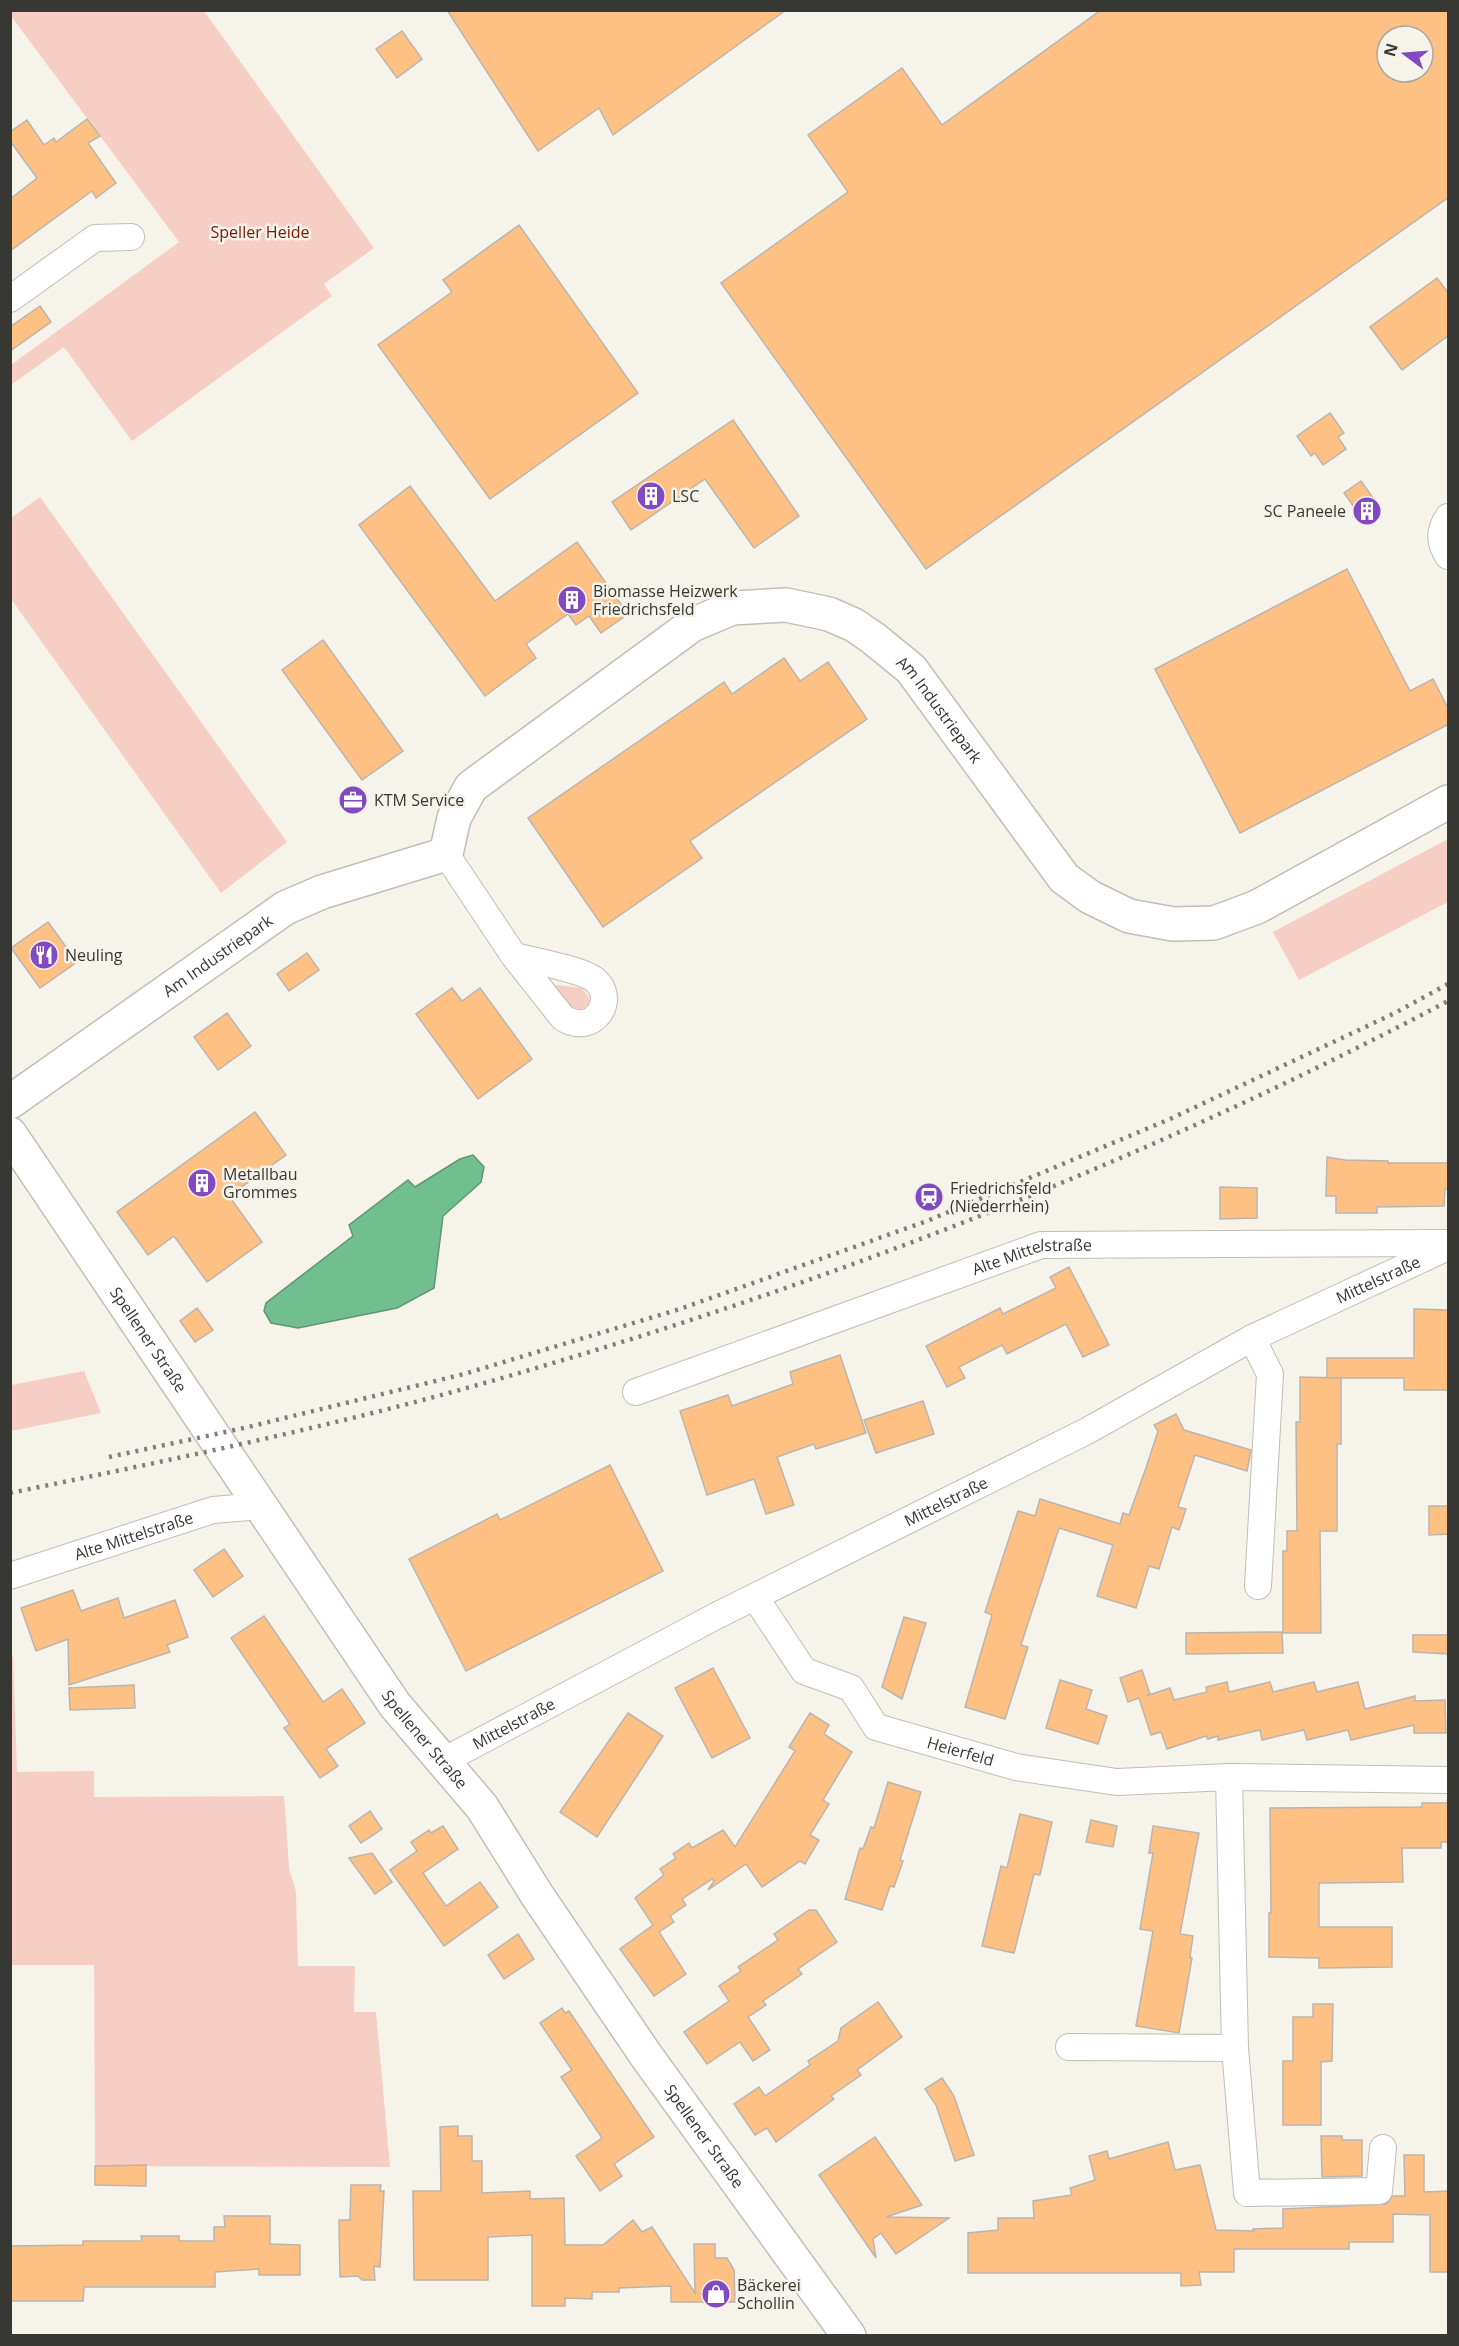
<svg xmlns="http://www.w3.org/2000/svg" width="1459" height="2346" viewBox="0 0 1459 2346" font-family="'Open Sans',sans-serif">
  <rect width="100%" height="100%" fill="#f5f3ea"/>
  <g fill="#f7cec4">
    <polygon points="11,10 204,11 374,248 324,284 332,296 132,441 64,347 11,385 11,365 179,242 11,16"/>
    <polygon points="40,497 287,842 221,893 11,599 11,518"/>
    <polygon points="1448,839 1448,902 1299,980 1273,932"/>
    <path d="M 557,985 L 581,988 C 589,995 592,1000 587,1009 L 574,1013 L 554,988 Z"/>
    <polygon points="84,1371 101,1413 11,1431 11,1385"/>
    <polygon points="10,1650 13,1658 17,1772 94,1771 94,1797 284,1796 289,1868 296,1892 298,1966 355,1966 354,2012 376,2012 390,2167 95,2166 94,1965 11,1965"/>
  </g>
  <polygon fill="#71bf8f" stroke="#609673" stroke-width="1.5" points="473,1155 484,1167 481,1182 443,1216 434,1288 397,1308 298,1328 271,1323 264,1311 266,1303 353,1236 349,1225 408,1180 415,1187 460,1159"/>
  <g fill="#ffc084" stroke="#bcb5ae" stroke-width="1.5" fill-rule="evenodd">
    <polygon points="447,10 786,10 613,135 599,108 538,151"/>
    <path d="M 1101,10 L 1449,10 L 1449,197 L 926,569 L 721,283 L 848,192 L 808,135 L 902,68 L 942,125 ZM 1387,36 L 1423,36 L 1423,72 L 1387,72 Z"/>
    <polygon points="402,31 422,59 397,78 376,49"/>
    <polygon points="87,119 100,136 88,143 116,183 96,198 92,191 10,251 10,199 37,178 10,141 10,132 27,120 44,145 54,138 56,142"/>
    <polygon points="519,225 638,393 490,499 378,345 452,292 443,280"/>
    <polygon points="1437,278 1449,294 1449,335 1402,370 1370,327"/>
    <polygon points="40,306 51,322 10,351 10,327"/>
    <polygon points="1330,413 1344,433 1338,437 1346,449 1323,465 1315,453 1311,456 1297,436"/>
    <polygon points="733,420 799,516 754,548 705,479 631,530 612,502"/>
    <polygon points="1361,481 1381,509 1364,521 1344,493"/>
    <polygon points="410,486 495,601 577,542 628,614 601,633 589,616 576,625 568,614 526,644 536,658 485,696 359,525"/>
    <polygon points="1347,569 1410,691 1433,679 1449,710 1449,724 1240,833 1155,669"/>
    <polygon points="323,640 403,751 362,780 282,670"/>
    <polygon points="784,658 800,681 828,662 867,719 690,841 702,858 603,927 528,818 724,682 732,694"/>
    <polygon points="48,922 77,962 40,988 11,948"/>
    <polygon points="307,953 319,970 289,991 277,974"/>
    <polygon points="452,988 462,1001 480,988 532,1059 478,1099 416,1014"/>
    <polygon points="227,1013 251,1046 218,1070 194,1037"/>
    <polygon points="255,1112 286,1155 229,1196 262,1242 207,1282 174,1236 148,1255 117,1212"/>
    <polygon points="1327,1157 1345,1160 1388,1161 1388,1163 1449,1163 1449,1189 1445,1189 1444,1206 1377,1207 1377,1213 1336,1213 1336,1196 1326,1196"/>
    <polygon points="1220,1187 1257,1188 1257,1218 1220,1219"/>
    <polygon points="1069,1267 1109,1345 1083,1357 1066,1324 1007,1354 1002,1345 959,1367 965,1378 947,1387 926,1346 1000,1308 1003,1314 1056,1288 1050,1277"/>
    <polygon points="197,1308 213,1330 195,1342 180,1321"/>
    <polygon points="1414,1309 1449,1310 1449,1390 1404,1390 1404,1378 1327,1378 1327,1358 1414,1358"/>
    <polygon points="840,1355 866,1433 816,1449 814,1444 777,1457 794,1505 766,1514 754,1479 707,1495 680,1411 728,1395 732,1406 757,1397 793,1384 790,1372"/>
    <polygon points="1300,1377 1341,1378 1341,1444 1337,1444 1337,1531 1320,1531 1321,1633 1283,1633 1283,1551 1287,1551 1287,1531 1297,1531 1296,1422 1300,1422"/>
    <polygon points="923,1401 934,1434 876,1453 864,1420"/>
    <polygon points="1176,1414 1184,1430 1251,1450 1247,1471 1195,1455 1178,1507 1186,1509 1179,1530 1172,1527 1159,1569 1149,1566 1136,1608 1097,1596 1113,1545 1059,1528 1021,1645 1028,1647 1005,1719 965,1707 992,1615 985,1612 1018,1511 1035,1516 1040,1499 1120,1524 1123,1513 1129,1515 1146,1468 1158,1431 1154,1425"/>
    <polygon points="610,1465 663,1571 466,1671 409,1559 497,1514 500,1520"/>
    <polygon points="1429,1506 1449,1506 1449,1534 1429,1535"/>
    <polygon points="224,1549 243,1576 213,1597 194,1570"/>
    <polygon points="73,1590 81,1611 118,1598 124,1618 175,1600 188,1637 167,1645 170,1652 69,1685 68,1639 36,1651 21,1608"/>
    <polygon points="264,1616 323,1702 342,1689 365,1723 326,1749 338,1766 320,1778 284,1728 290,1724 231,1638"/>
    <polygon points="904,1617 926,1623 902,1699 882,1687"/>
    <polygon points="1282,1632 1283,1653 1186,1654 1186,1633"/>
    <polygon points="1413,1635 1449,1635 1449,1654 1413,1652"/>
    <polygon points="713,1668 750,1738 712,1758 675,1688"/>
    <polygon points="1142,1670 1150,1694 1146,1696 1170,1688 1174,1700 1207,1692 1206,1687 1227,1682 1229,1692 1270,1682 1273,1692 1314,1682 1317,1692 1358,1682 1365,1709 1415,1696 1415,1701 1445,1700 1446,1733 1414,1733 1414,1725 1351,1740 1348,1730 1307,1740 1304,1730 1262,1740 1260,1730 1218,1740 1218,1736 1208,1739 1206,1736 1167,1749 1161,1732 1151,1735 1139,1698 1128,1702 1120,1678"/>
    <polygon points="1060,1680 1092,1690 1086,1709 1107,1716 1098,1744 1046,1728"/>
    <polygon points="134,1685 135,1708 70,1710 69,1688"/>
    <polygon points="628,1713 663,1736 597,1837 560,1812"/>
    <polygon points="810,1713 829,1725 824,1734 852,1752 823,1800 829,1804 810,1835 819,1840 805,1864 800,1861 762,1887 746,1864 708,1890 714,1881 712,1879 682,1899 686,1905 670,1916 674,1922 659,1932 686,1974 654,1996 620,1949 653,1925 635,1898 664,1875 660,1869 676,1858 673,1854 689,1843 692,1848 723,1830 735,1847 795,1751 789,1747"/>
    <polygon points="888,1782 921,1792 900,1860 903,1861 894,1887 890,1886 882,1910 845,1899 860,1848 863,1849 871,1827 874,1828"/>
    <polygon points="1422,1803 1449,1803 1449,1842 1441,1842 1441,1848 1402,1848 1403,1882 1319,1883 1319,1927 1392,1927 1392,1967 1319,1968 1319,1958 1269,1957 1269,1913 1271,1913 1270,1808 1422,1807"/>
    <polygon points="370,1811 382,1829 361,1843 349,1826"/>
    <polygon points="1020,1814 1052,1822 1040,1875 1034,1874 1014,1953 982,1946 1001,1866 1007,1868"/>
    <polygon points="1091,1820 1117,1826 1113,1847 1086,1842"/>
    <polygon points="443,1826 458,1849 423,1873 446,1906 480,1882 498,1907 444,1946 390,1870 417,1851 411,1842 429,1830 431,1833"/>
    <polygon points="1153,1826 1199,1833 1180,1934 1193,1936 1190,1957 1192,1958 1179,2033 1136,2026 1153,1931 1140,1929 1153,1853 1149,1853"/>
    <polygon points="372,1853 392,1882 375,1894 349,1858"/>
    <polygon points="809,1910 816,1910 837,1942 798,1969 802,1974 763,2001 766,2005 748,2017 770,2050 753,2061 740,2042 707,2064 684,2032 729,2001 719,1986 741,1971 738,1967 778,1940 774,1934"/>
    <polygon points="518,1934 534,1959 504,1979 488,1955"/>
    <polygon points="878,2002 902,2037 857,2070 861,2075 831,2096 834,2099 776,2142 767,2128 755,2135 734,2104 759,2087 765,2096 810,2065 808,2061 838,2041 841,2028"/>
    <polygon points="1313,2004 1333,2004 1332,2061 1321,2062 1321,2125 1283,2125 1283,2061 1293,2061 1293,2017 1313,2017"/>
    <polygon points="562,2008 565,2013 569,2011 654,2137 614,2164 622,2176 600,2191 576,2156 602,2138 561,2077 572,2070 540,2023"/>
    <polygon points="942,2078 954,2096 974,2155 955,2161 936,2105 925,2089"/>
    <polygon points="458,2126 458,2136 472,2136 472,2161 482,2161 482,2193 530,2191 530,2199 564,2198 565,2245 603,2245 633,2220 642,2232 652,2227 695,2293 694,2244 715,2244 715,2258 727,2258 734,2270 735,2302 671,2302 671,2286 619,2288 619,2292 592,2292 592,2299 565,2298 565,2306 532,2306 532,2235 488,2237 488,2280 414,2280 413,2191 441,2191 440,2127"/>
    <polygon points="1321,2136 1342,2136 1342,2140 1362,2140 1362,2176 1322,2177"/>
    <polygon points="875,2137 922,2205 886,2217 949,2218 896,2254 881,2233 873,2239 876,2258 819,2175"/>
    <polygon points="1168,2142 1175,2170 1200,2165 1216,2230 1254,2231 1253,2229 1283,2228 1283,2209 1386,2204 1393,2196 1405,2196 1404,2155 1424,2155 1424,2192 1449,2191 1449,2272 1430,2272 1430,2215 1393,2214 1393,2242 1349,2242 1349,2249 1234,2249 1234,2272 1199,2272 1201,2285 1181,2286 1181,2273 968,2273 968,2233 998,2230 998,2218 1034,2218 1033,2201 1072,2195 1070,2188 1095,2180 1089,2156 1107,2151 1109,2159"/>
    <polygon points="146,2165 146,2186 95,2185 95,2166"/>
    <polygon points="351,2185 381,2185 380,2191 384,2191 380,2267 374,2266 375,2280 362,2280 358,2276 340,2277 339,2220 350,2220"/>
    <polygon points="224,2216 270,2216 270,2244 300,2245 300,2275 259,2275 259,2269 215,2272 215,2287 84,2287 83,2301 10,2301 10,2246 83,2245 83,2241 142,2241 141,2236 179,2236 179,2241 214,2241 214,2227 225,2227"/>
  </g>
  <g fill="none" stroke-linecap="round" stroke-linejoin="round">
    <g stroke="#c1beb6" stroke-width="28">
      <g id="street">
        <polyline points="10,299 95,238 131,237"/>
        <path d="M 1448,517 C 1439,531 1439,542 1448,556"/>
        <path d="M 446,854 L 514,956 L 563,1018 C 593,1037 618,1000 595,980 C 583,970 531,960 514,956"/>
        <polyline points="1252,1338 1270,1374 1258,1586"/>
        <path id="s1" d="M 636,1392 L 1041,1245 L 1448,1243"/>
        <path id="s2" d="M 10,1576 L 213,1510 L 260,1506"/>
        <path id="s3" d="M 755,1597 L 804,1671 L 851,1688 L 876,1727 L 1016,1767 L 1117,1782 L 1229,1777 L 1448,1780"/>
        <path id="s4" d="M 443,1761 L 718,1615 L 1087,1431 L 1252,1338 L 1448,1247"/>
        <polyline points="1229,1777 1235,2048 1247,2193 1379,2191 1383,2148"/>
        <polyline points="1069,2047 1235,2048"/>
      </g>
    </g>
    <g stroke="#c1beb6" stroke-width="36">
      <g id="secondary">
        <path id="s5" d="M 10,1102 L 285,908 L 322,892 L 446,854 L 454,818 L 471,787 L 692,625 L 732,608 L 786,605 L 829,614 L 854,625 L 873,638 L 911,669 L 1064,878 L 1090,897 L 1129,916 L 1173,924 L 1214,923 L 1257,907 L 1448,802"/>
        <path id="s6" d="M 10,1134 L 395,1705 L 482,1807 L 537,1895 L 645,2054 L 849,2336"/>
      </g>
    </g>
    <use href="#street" stroke="#fff" stroke-width="26"/>
    <use href="#secondary" stroke="#fff" stroke-width="33"/>
    <g stroke="#807f79" stroke-width="4.5" stroke-dasharray="3 6" stroke-linecap="butt">
      <polyline points="109,1457 244,1428 464,1374 680,1309 927,1221 1170,1119 1395,1013 1448,984"/>
      <path d="M 10,1493 C 166,1461 321,1429 474,1386 C 810,1291 1139,1165 1448,1001"/>
    </g>
  </g>
  <defs>
    <g id="building-disc" transform="scale(1.5)"><circle r="9.5" fill="#824ac1" stroke="#f5f3ea"/><path d="M-4-6H4V6H1V3H-1V6H-4ZM-2.5-4.3h1.7v1.8h-1.7ZM.8-4.3h1.7v1.8H.8ZM-2.5-1h1.7V.8h-1.7ZM.8-1h1.7V.8H.8Z" fill="#fff"/></g>
    <g id="office-disc" transform="scale(1.5)"><circle r="9.5" fill="#824ac1" stroke="#f5f3ea"/><path d="M-6-3h4V-5.5h4V-3h4V5H-6ZM-1-4.5V-3h2v-1.5ZM-6 0V1H6V0Z" fill="#fff"/></g>
    <g id="restaurant-disc" transform="scale(1.5)"><circle r="9.5" fill="#824ac1" stroke="#f5f3ea"/><path d="M-5-6h1v4h1v-4h1v4h1v-4h1v5L-1.5 .5V6h-2V.5L-5-1ZM5-6V6H3V1.5H1.5Q1.5-4 5-6Z" fill="#fff"/></g>
    <g id="station-disc" transform="scale(1.5)"><circle r="9.5" fill="#824ac1" stroke="#f5f3ea"/><path d="M-3-6H3Q5-6 5-4V2Q5 4 3 4L4.5 6H3L1.5 4h-3L-3 6H-4.5L-3 4Q-5 4-5 2V-4Q-5-6-3-6ZM-3.5-4v3h7v-3ZM-3.5 1v1.5H-2V1ZM2 1v1.5H3.5V1Z" fill="#fff"/></g>
    <g id="shop-disc" transform="scale(1.5)"><circle r="9.5" fill="#824ac1" stroke="#f5f3ea"/><path d="M-5-2.5h2.3a2.7 3.5 0 0 1 5.4 0H5L5.5 6h-11ZM-1.5-2.5h3a1.5 2.3 0 0 0-3 0Z" fill="#fff"/></g>
  </defs>
  <g fill-rule="evenodd">
    <use href="#building-disc" x="651" y="496"/>
    <use href="#building-disc" x="1367" y="511"/>
    <use href="#building-disc" x="572" y="600"/>
    <use href="#office-disc" x="353" y="800"/>
    <use href="#restaurant-disc" x="44" y="955"/>
    <use href="#building-disc" x="202" y="1183"/>
    <use href="#station-disc" x="929" y="1197"/>
    <use href="#shop-disc" x="716" y="2294"/>
  </g>
  <g text-anchor="middle" stroke-width="5" stroke-linejoin="round" paint-order="stroke">
    <g font-size="16" fill="#7a1902" stroke="#f5f3ea">
      <text x="260" y="238">Speller Heide</text>
    </g>
    <g font-size="16" fill="#373733" stroke="#f5f3ea" text-anchor="start">
      <text x="672" y="502">LSC</text>
      <text x="1346" y="517" text-anchor="end">SC Paneele</text>
      <text x="593" y="597">Biomasse Heizwerk<tspan x="593" dy="18">Friedrichsfeld</tspan></text>
      <text x="374" y="806">KTM Service</text>
      <text x="65" y="961">Neuling</text>
      <text x="223" y="1180">Metallbau<tspan x="223" dy="18">Grommes</tspan></text>
      <text x="950" y="1194">Friedrichsfeld<tspan x="950" dy="18">(Niederrhein)</tspan></text>
      <text x="737" y="2291">Bäckerei<tspan x="737" dy="18">Schollin</tspan></text>
    </g>
    <g font-size="16" fill="#373733" stroke="#f5f3ea">
      <text dy="6" stroke="none"><textPath href="#s5" startOffset="1143">Am Industriepark</textPath></text>
      <text dy="6" stroke="none"><textPath href="#s5" startOffset="254">Am Industriepark</textPath></text>
      <text dy="6" stroke="none"><textPath href="#s1" startOffset="420">Alte Mittelstraße</textPath></text>
      <text dy="6" stroke="none"><textPath href="#s4" startOffset="1052">Mittelstraße</textPath></text>
      <text dy="6" stroke="none"><textPath href="#s6" startOffset="248">Spellener Straße</textPath></text>
      <text dy="6" stroke="none"><textPath href="#s4" startOffset="566">Mittelstraße</textPath></text>
      <text dy="6" stroke="none"><textPath href="#s2" startOffset="130">Alte Mittelstraße</textPath></text>
      <text dy="6" stroke="none"><textPath href="#s4" startOffset="80">Mittelstraße</textPath></text>
      <text dy="6" stroke="none"><textPath href="#s6" startOffset="734">Spellener Straße</textPath></text>
      <text dy="6" stroke="none"><textPath href="#s3" startOffset="273">Heierfeld</textPath></text>
      <text dy="6" stroke="none"><textPath href="#s6" startOffset="1220">Spellener Straße</textPath></text>
    </g>
  </g>
  <rect width="1459" height="2346" fill="none" stroke="#373733" stroke-width="24"/>
  <g transform="translate(1405 54) rotate(286)"><circle r="28" fill="#f5f3ea" stroke="#a9a8a1" stroke-width="1.5"/>
  <path d="M0-4.5L10 22L0 15L-10 22Z" fill="#824ac1"/>
  <text y="-9" font-size="16" font-weight="bold" text-anchor="middle" fill="#373733">N</text>
  </g>
</svg>
